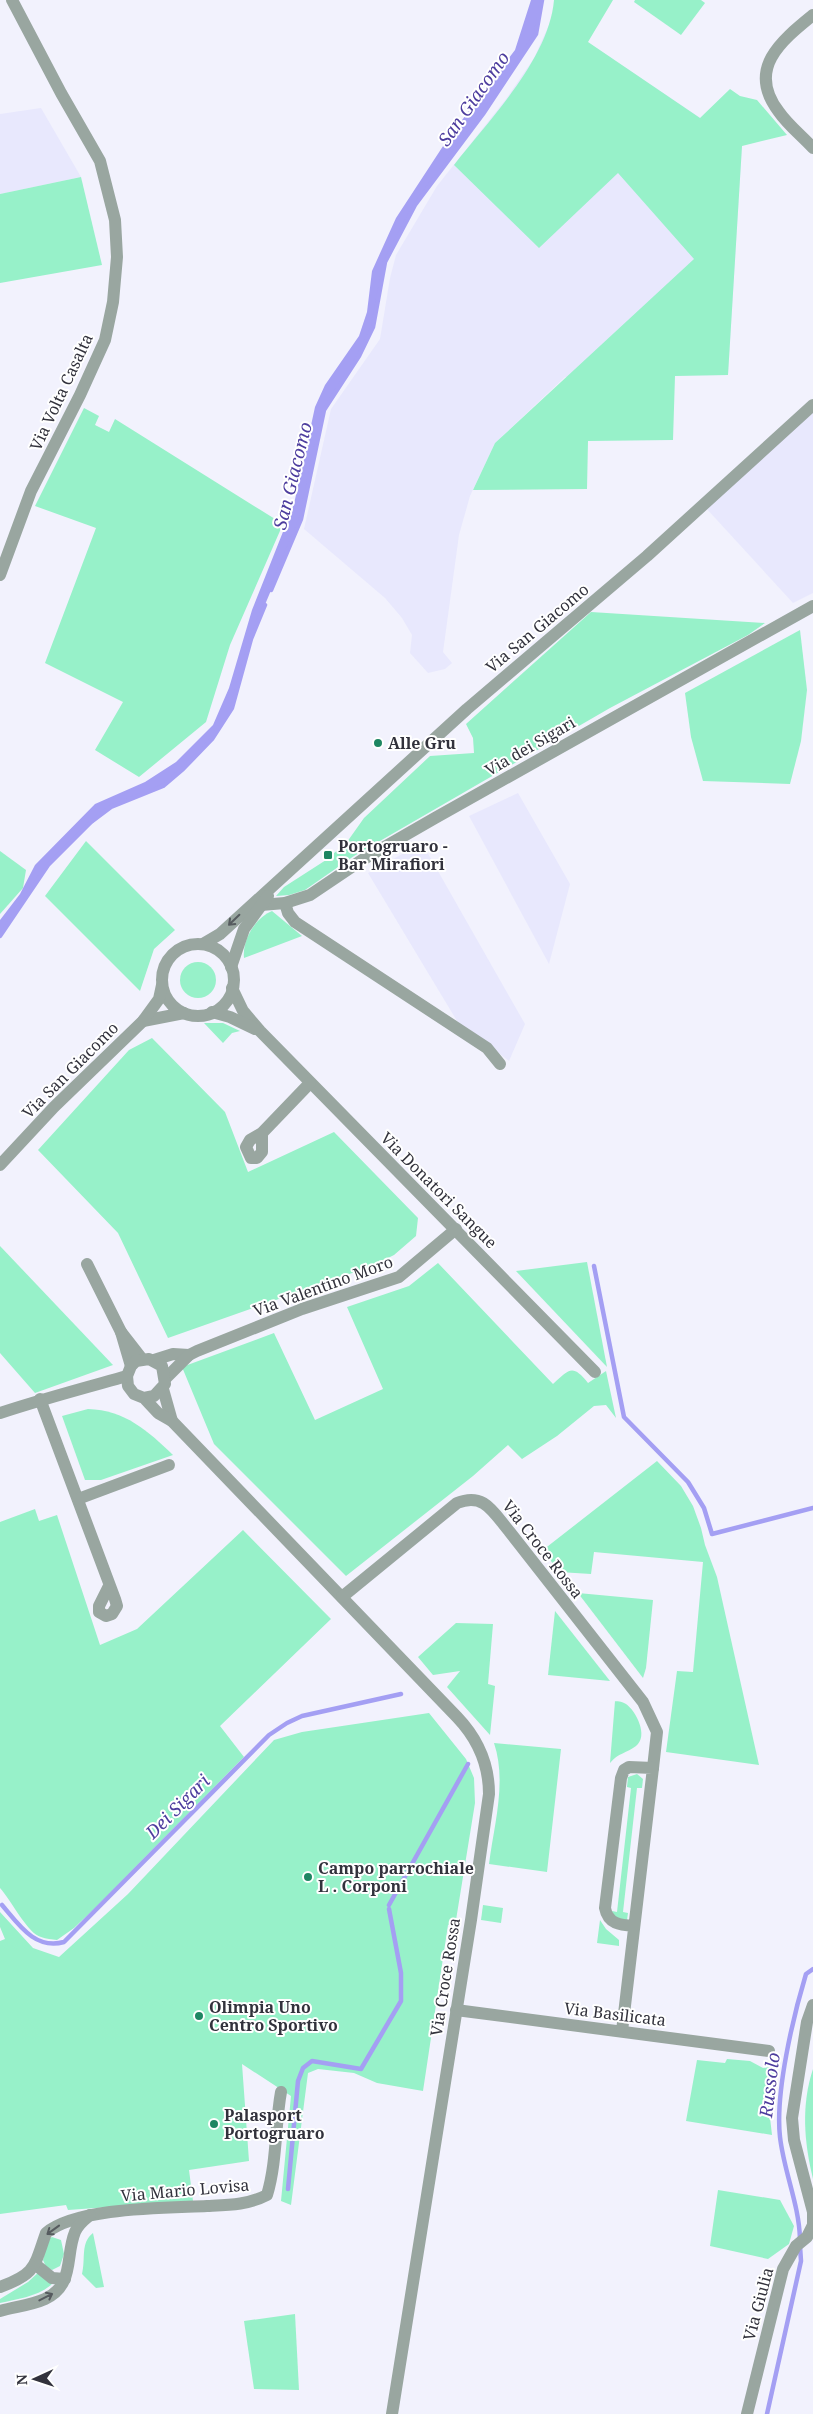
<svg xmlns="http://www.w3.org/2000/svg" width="813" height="2414" viewBox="0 0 813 2414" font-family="'Noto Serif',serif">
  <rect width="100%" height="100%" fill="#f2f2fd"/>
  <g fill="#e8e8fd">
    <polygon points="552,18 742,146 728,375 565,377 495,443 470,496 459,535 443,652 452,663 445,669 428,673 410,653 412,635 402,618 385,598 304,529 331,409 380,339 390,278 396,255 437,186 506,99 534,58"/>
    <polygon points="41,108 81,177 0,194 0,114"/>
    <polygon points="813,411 813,593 793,603 705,507"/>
    <polygon points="518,793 570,884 549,964 469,816"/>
    <polygon points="422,843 525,1024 509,1061 457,1021 368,873"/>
  </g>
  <g fill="#97f1c9">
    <path d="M 554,0 L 613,0 L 588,42 L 700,118 L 730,89 L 740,96 L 757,100 L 787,135 L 742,146 L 728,375 L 675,376 L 673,440 L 588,441 L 587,489 L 473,490 L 495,443 L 694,259 L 618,173 L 539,248 L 454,165 C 489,120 549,59 554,0 Z"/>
    <polygon points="635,0 701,0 705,3 681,35 634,2"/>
    <polygon points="81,177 102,265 0,283 0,194"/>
    <polygon points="84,408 99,416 95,425 109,432 115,419 283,524 230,645 206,722 139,777 95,750 123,702 45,663 96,528 35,506"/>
    <polygon points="591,612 765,623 748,635 610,708 354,856 305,890 289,895 276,896 284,887 326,860 347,842 364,818 430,756 474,753 473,738 466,724"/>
    <polygon points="800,630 807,690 801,741 790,784 703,781 691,737 685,693"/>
    <polygon points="86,841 175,930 154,949 140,991 45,896"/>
    <polygon points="0,851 26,870 23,888 0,914"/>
    <path d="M 272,911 L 302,936 L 244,958 C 242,940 255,918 272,911 Z"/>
    <circle cx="198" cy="980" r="18"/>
    <polygon points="204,1023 223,1023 240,1031 232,1033 223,1043"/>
    <polygon points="152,1038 225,1112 248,1172 334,1132 418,1218 416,1236 394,1255 372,1266 168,1338 118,1233 38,1150 129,1050"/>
    <polygon points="0,1246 113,1365 35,1393 0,1353"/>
    <polygon points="587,1262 607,1367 516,1271"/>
    <path d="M 438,1263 L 553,1384 C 569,1370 572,1363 588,1383 L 606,1371 L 616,1418 L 606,1405 L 594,1406 L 557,1436 L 522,1459 L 508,1445 L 473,1476 L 346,1576 L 214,1444 L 182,1367 L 274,1333 L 315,1420 L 383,1389 L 347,1307 L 409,1286 Z"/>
    <path d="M 88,1409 C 125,1410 148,1431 173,1455 L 101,1480 L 85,1480 L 62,1416 Z"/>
    <polygon points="657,1461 681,1486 693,1506 701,1528 705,1545 717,1577 759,1765 666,1752 677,1671 693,1672 703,1562 594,1552 591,1574 559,1572 543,1550"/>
    <path d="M 35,1509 L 39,1521 L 57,1515 L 100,1645 L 137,1629 L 243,1530 L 331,1619 L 220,1726 L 244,1757 L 93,1910 L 74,1928 L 57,1940 C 52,1939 46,1939 41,1937 C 28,1934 11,1900 0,1888 L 0,1522 Z"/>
    <polygon points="578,1593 653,1600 646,1668 643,1678"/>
    <polygon points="555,1611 610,1681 548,1675"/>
    <polygon points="456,1623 493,1624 488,1684 495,1686 490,1735 447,1687 460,1671 433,1675 418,1657"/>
    <path d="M 603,1700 C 610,1701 620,1700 626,1704 C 636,1711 649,1736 636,1746 C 627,1753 618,1753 610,1763 L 615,1701 Z"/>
    <polygon points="429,1713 466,1759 474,1778 475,1803 456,1920 448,1925 423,2091 377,2083 354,2073 318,2069 308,2073 291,2205 281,2201 291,2096 242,2064 249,2161 189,2170 193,2201 68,2210 66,2205 0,2214 0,1941 5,1939 0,1927 0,1912 33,1948 59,1957 128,1894 274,1740 302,1732"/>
    <path d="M 494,1743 L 561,1749 L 547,1872 L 489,1864 C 494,1825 507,1782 494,1743 Z"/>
    <polygon points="637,1774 643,1779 642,1788 637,1788 623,1912 628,1913 627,1920 614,1919 612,1911 617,1912 631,1788 627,1787 628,1777"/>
    <polygon points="483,1905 503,1908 501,1923 481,1920"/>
    <polygon points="600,1920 606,1929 619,1940 619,1946 597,1943"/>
    <polygon points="727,2059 750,2061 763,2068 778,2066 769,2109 772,2135 686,2121 697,2060 725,2063"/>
    <path d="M 813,2069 L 813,2179 C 804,2142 801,2105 813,2069 Z"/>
    <polygon points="718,2190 780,2200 794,2226 789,2244 768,2259 710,2246"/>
    <path d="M 93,2233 L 104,2287 L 96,2288 L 82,2274 C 86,2259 80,2243 93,2233 Z"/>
    <polygon points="52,2237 61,2240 64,2254 60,2266 52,2270 46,2267 43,2260 48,2239"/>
    <path d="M 40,2271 L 54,2282 C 41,2296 18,2299 0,2303 L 0,2299 L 28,2282 Z"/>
    <polygon points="295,2314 299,2390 254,2389 244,2321"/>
  </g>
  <polygon fill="#a49ff3" points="531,0 541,0 534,37 483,114 415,205 385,262 373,327 359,356 324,410 301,519 251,638 232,708 212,739 183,769 163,786 111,807 72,841 48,865 0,936 0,920 20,894 35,865 95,804 145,782 176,762 213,725 229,688 252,610 294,504 315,407 325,385 359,336 367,312 372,271 396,218 447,140 515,50"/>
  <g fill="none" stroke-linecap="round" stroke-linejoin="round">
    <g stroke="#a49ff3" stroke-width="4.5">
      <polyline points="271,590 301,519 324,410 359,356 373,327 385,262 415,205 483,114 536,34 542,0"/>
      <polyline points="0,936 48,865 91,822 111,807 163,786 183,769 212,739 232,708 251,639 265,605"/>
      <polyline points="594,1266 624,1417 688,1482 704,1508 712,1534 813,1508"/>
      <path d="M 2,1905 C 19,1925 35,1950 64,1942 L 269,1735 L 287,1723 L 302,1716 L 401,1694"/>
      <polyline points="389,1905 468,1764"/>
      <polyline points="288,2189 298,2081 303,2068 312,2061 361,2069 401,2001 401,1973 389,1909"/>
      <path d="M 800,2239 C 799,2204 784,2172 780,2137 C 775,2093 793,2017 806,1974 L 813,1969"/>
      <polyline points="767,2414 801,2261 800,2246"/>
    </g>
    <g stroke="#99a6a0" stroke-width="12">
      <path d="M 813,15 C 781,41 746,69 779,112 C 788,125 802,136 813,148"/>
      <polyline points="0,575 31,491 80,395 105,340 113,302 117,257 115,220 100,161 61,93 12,0"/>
      <polyline points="285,903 288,913 295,922 487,1048 500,1064"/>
      <polyline points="261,905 285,903 310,895 362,860 435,818 813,606"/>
      <polyline points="232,988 243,1011 260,1031 595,1372"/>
      <polyline points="212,1012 230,1017 255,1029"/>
      <polyline points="262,1133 262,1152 257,1158 251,1158 246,1147 250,1140 262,1133 310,1083"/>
      <polyline points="87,1264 121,1332"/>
      <polyline points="154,1360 173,1354 189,1355"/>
      <polyline points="131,1366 121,1332 142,1359"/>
      <polyline points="166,1378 189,1355 197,1351 302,1309 399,1277 456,1229"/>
      <polyline points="163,1389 172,1421"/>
      <path d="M 144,1398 L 154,1396 L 165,1384 L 162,1366 L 149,1359 L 136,1361 L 131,1366 L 127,1376 L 128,1386 L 134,1394 L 144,1398 L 158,1413 L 172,1421 L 457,1717 C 478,1739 489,1763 489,1794 L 471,1920 L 392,2414"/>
      <polyline points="40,1399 115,1599 117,1606 112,1614 106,1616 99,1612 99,1606 109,1586"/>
      <path d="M 0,1413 C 42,1399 84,1388 127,1376"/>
      <polyline points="78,1499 169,1465"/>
      <path d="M 342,1597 L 457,1503 C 484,1492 493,1512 509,1531 L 643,1702 L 657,1732 L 653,1768"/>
      <polyline points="456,2010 769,2051"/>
      <path d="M 622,2031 L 653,1768 L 629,1767 L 624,1770 L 621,1778 L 605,1908 C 608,1924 620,1925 634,1926"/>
      <polyline points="36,2265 52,2278 65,2279"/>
      <path d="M 0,2287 C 36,2274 34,2267 46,2233 C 77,2207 166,2208 207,2206 C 228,2205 248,2205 267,2195 C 277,2162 275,2125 281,2092"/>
      <path d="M 0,2311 C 14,2307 32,2305 45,2299 C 75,2285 65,2256 75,2232 C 78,2224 84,2220 90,2215"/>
      <polyline points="747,2414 783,2269 796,2246 807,2237 813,2225 813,2212 794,2140 792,2118 807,2022 813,2005"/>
    </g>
    <g stroke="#99a6a0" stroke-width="12">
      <polyline points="203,944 220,934 467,709 647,556 813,405"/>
      <circle cx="198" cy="980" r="36"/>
      <polyline points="231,967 244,929 268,896"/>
      <polyline points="143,1021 184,1013"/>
      <polyline points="0,1165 54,1107 143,1021 159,999 162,985"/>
    </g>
  </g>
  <defs><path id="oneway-shaft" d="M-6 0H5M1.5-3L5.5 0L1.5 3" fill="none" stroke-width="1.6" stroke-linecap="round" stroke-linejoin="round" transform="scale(1.25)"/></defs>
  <g stroke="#565b5f">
    <use href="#oneway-shaft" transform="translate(234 920) rotate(136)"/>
    <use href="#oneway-shaft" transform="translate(53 2230) rotate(144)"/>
    <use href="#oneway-shaft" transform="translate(46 2297) rotate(-27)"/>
  </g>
  <g fill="#1e8662" stroke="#fff" stroke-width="2">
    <circle cx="378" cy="743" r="5"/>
    <rect x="323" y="850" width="10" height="10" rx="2.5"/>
    <circle cx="308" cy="1877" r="5"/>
    <circle cx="199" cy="2016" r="5"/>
    <circle cx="214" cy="2124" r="5"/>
  </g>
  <g text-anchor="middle" stroke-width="4" stroke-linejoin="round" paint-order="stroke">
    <g font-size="16" fill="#32323c" stroke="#fff">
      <text transform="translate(61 392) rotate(-65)" y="6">Via Volta Casalta</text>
      <text transform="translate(537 628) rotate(-40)" y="6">Via San Giacomo</text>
      <text transform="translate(530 746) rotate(-30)" y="6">Via dei Sigari</text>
      <text transform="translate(70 1070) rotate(-45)" y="6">Via San Giacomo</text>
      <text transform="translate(439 1190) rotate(45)" y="6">Via Donatori Sangue</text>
      <text transform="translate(323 1286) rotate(-20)" y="6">Via Valentino Moro</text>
      <text transform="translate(543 1549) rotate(52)" y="6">Via Croce Rossa</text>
      <text transform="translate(445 1977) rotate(-81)" y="6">Via Croce Rossa</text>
      <text transform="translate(615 2014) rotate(7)" y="6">Via Basilicata</text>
      <text transform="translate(185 2190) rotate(-5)" y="6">Via Mario Lovisa</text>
      <text transform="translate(758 2304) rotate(-75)" y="6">Via Giulia</text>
    </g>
    <g font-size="16" font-weight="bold" fill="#32323c" stroke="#fff" text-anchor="start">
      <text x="388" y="749">Alle Gru</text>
      <text x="338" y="852">Portogruaro -<tspan x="338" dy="18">Bar Mirafiori</tspan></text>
      <text x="318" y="1874">Campo parrochiale<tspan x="318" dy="18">L . Corponi</tspan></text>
      <text x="209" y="2013">Olimpia Uno<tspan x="209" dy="18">Centro Sportivo</tspan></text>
      <text x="224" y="2121">Palasport<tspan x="224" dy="18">Portogruaro</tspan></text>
    </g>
    <g font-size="18" font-style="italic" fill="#4d3d9e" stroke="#fff">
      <text transform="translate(474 99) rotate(-55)" y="6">San Giacomo</text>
      <text transform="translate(293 476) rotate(-76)" y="6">San Giacomo</text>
      <text transform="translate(178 1807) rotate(-45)" y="6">Dei Sigari</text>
      <text transform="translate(770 2085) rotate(-83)" y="6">Russolo</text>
    </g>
  </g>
  <g transform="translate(35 2379) rotate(267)" stroke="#ffffff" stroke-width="4" paint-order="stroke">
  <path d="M0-4L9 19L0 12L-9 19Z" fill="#32323c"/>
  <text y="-8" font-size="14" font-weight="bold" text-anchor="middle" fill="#32323c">N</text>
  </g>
</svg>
